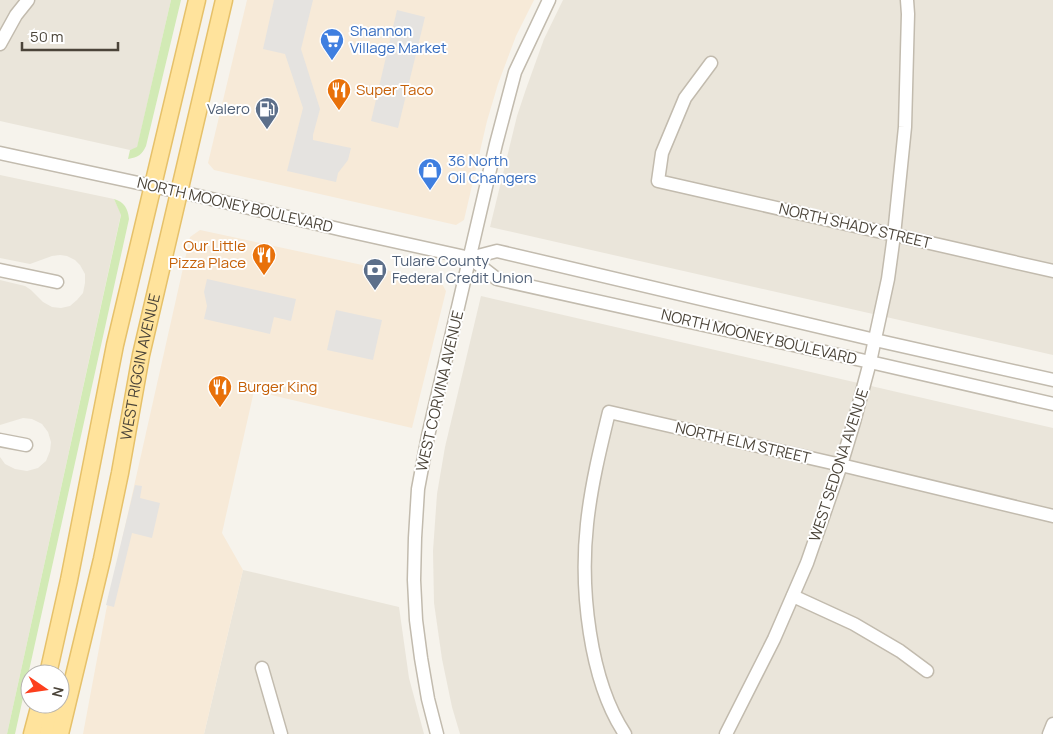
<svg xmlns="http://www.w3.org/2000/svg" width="1053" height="734" viewBox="0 0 1053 734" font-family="Manrope,sans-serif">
  <rect width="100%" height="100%" fill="#f6f3ec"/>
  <g fill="#eae5da">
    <polygon points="0,0 171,0 137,148 130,150 0,121"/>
    <polygon points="563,0 1053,0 1053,355 490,227 517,116 526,89 544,39"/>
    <polygon points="0,175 114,199 121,214 7,734 0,734 0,457 5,464 15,469 27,471 38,468 46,461 50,451 51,442 48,432 42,424 32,419 23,418 0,425 0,280 25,286 31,290 43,302 52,307 61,308 70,306 77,300 83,293 85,283 85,274 80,265 75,260 67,256 60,255 52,256 30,264 0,258"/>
    <polygon points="481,296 1053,428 1053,734 460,734 452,707 442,659 434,603 433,551 437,494 445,447"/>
    <polygon points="243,570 399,607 409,678 424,734 204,734"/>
  </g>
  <g fill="#f7ead8">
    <polygon points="247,0 534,0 516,36 498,84 487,121 464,220 456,225 214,170 208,163"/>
    <polygon points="200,230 441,282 446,291 412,428 254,391 222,533 243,570 204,734 83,734 106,611 190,237"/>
  </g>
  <g fill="#d2eab5">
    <path d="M 171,0 L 181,0 L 146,146 C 142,155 138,157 128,159 L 130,150 L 137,147 Z"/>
    <path d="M 114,199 C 124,202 128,208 129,219 L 15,734 L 7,734 L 121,215 Z"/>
  </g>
  <g fill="#e5e3e0">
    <polygon points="274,0 313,0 301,49 320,109 313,135 313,140 351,148 348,160 338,173 336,182 287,171 303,108 285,54 263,49"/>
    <polygon points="397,10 425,17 398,128 371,121"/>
    <polygon points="207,279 296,299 291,321 274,317 270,334 204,319 207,306 204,292"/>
    <polygon points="336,310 382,320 373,360 327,350"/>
    <polygon points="135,485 142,486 140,498 160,503 152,538 132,533 114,607 106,605"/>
  </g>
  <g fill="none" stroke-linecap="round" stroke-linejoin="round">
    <g stroke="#c2bbae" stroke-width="15">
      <g id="minor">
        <polyline points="0,44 16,15 28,0"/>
        <polyline points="711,63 685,98 662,153 658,181 1053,271"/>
        <polyline points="0,153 203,197 343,230 470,258 497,279 870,362 1053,404"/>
        <polyline points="470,258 497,251 875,340 1053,380"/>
        <polyline points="0,270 57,282"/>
        <polyline points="0,440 26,445"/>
        <polyline points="793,596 854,624 900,651 927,671"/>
        <polyline points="262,668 281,734"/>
        <polyline points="437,734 428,699 421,658 416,620 414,580 415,538 418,489 428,436 496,144 515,72 549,0"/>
        <path d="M 625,734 C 589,680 580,588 587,524 C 591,486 600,449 609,412 L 841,465 L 1053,516"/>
        <polyline points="726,734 774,639 807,563 841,465 854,422 870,362 888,279 894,235 905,127 908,14 907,0"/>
        <polyline points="1049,734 1053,724"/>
      </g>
    </g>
    <g stroke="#e6c16a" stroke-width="19">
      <g id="major">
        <polyline points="48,674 69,580 115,345 197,0"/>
        <polyline points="32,734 40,704"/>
        <polyline points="48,734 53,704"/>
        <path id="s1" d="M 60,734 L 102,559 L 120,473 L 141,355 L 224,0"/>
      </g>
    </g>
    <use href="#minor" stroke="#fff" stroke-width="12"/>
    <use href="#major" stroke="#ffe39c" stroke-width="16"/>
  </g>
  <defs>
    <g id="supermarket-pin" transform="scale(1.25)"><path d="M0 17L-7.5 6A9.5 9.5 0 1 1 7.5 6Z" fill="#3f7fe0" stroke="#fff"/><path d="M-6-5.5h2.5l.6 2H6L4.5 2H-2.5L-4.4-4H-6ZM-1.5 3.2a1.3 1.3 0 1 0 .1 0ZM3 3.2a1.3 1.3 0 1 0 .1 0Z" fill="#fff"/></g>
    <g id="restaurant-pin" transform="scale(1.25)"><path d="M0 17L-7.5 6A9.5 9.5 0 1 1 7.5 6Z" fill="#e8710a" stroke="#fff"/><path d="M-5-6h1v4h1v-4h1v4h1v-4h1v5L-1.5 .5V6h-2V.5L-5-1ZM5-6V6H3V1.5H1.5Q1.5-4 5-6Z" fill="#fff"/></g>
    <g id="fuel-pin" transform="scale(1.25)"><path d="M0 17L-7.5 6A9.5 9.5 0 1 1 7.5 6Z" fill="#5c6f8a" stroke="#fff"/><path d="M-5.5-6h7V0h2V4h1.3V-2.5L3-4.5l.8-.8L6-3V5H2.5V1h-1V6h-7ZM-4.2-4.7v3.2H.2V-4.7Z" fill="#fff"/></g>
    <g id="shop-pin" transform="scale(1.25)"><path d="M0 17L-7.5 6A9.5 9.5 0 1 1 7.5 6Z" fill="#3f7fe0" stroke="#fff"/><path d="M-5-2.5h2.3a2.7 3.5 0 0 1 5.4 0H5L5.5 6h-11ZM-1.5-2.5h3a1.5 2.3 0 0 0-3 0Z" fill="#fff"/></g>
    <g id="bank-pin" transform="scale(1.25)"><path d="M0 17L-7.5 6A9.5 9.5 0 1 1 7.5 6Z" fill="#5c6f8a" stroke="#fff"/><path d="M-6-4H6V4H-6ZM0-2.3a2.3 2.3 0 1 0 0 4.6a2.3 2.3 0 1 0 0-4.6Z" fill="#fff"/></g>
  </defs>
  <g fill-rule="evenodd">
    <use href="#supermarket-pin" x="332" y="40"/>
    <use href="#restaurant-pin" x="339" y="90"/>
    <use href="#fuel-pin" x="267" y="109"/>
    <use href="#shop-pin" x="430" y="170"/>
    <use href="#restaurant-pin" x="264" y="255"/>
    <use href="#bank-pin" x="375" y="270"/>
    <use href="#restaurant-pin" x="220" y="387"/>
  </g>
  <g text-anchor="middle" stroke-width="4" stroke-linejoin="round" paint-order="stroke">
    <g font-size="15" fill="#366cbe" stroke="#fff" text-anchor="start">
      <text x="350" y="36">Shannon<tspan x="350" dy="17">Village Market</tspan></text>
      <text x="448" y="166">36 North<tspan x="448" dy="17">Oil Changers</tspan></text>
    </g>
    <g font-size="15" fill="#c56008" stroke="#fff" text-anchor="start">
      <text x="356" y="95">Super Taco</text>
      <text x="246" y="251" text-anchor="end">Our Little<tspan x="246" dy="17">Pizza Place</tspan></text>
      <text x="238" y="392">Burger King</text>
    </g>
    <g font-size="15" fill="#4e5e75" stroke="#fff" text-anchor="end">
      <text x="250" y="114">Valero</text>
      <text x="392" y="266" text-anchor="start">Tulare County<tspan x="392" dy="17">Federal Credit Union</tspan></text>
    </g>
    <g font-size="15" fill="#4b4439" stroke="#fff">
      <text transform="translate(235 205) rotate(13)" y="5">NORTH MOONEY BOULEVARD</text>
      <text transform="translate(855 226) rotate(13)" y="5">NORTH SHADY STREET</text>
      <text transform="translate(759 337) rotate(13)" y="5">NORTH MOONEY BOULEVARD</text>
      <text dy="5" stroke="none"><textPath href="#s1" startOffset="376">WEST RIGGIN AVENUE</textPath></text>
      <text transform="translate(440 391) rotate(-77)" y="5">WEST CORVINA AVENUE</text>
      <text transform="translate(743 443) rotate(13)" y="5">NORTH ELM STREET</text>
      <text transform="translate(839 465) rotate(-72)" y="5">WEST SEDONA AVENUE</text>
    </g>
  </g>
  <g transform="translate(45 689) rotate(103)"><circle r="24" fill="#ffffff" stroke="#b7b4b0"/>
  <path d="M0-4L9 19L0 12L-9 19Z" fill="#fc3f1d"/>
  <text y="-8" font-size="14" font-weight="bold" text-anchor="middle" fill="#4b4439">N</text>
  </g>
  <path d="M22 42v8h96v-8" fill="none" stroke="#4b4439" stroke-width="2.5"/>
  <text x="30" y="42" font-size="15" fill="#4b4439" stroke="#ffffff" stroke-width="4" paint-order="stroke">50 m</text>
</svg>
